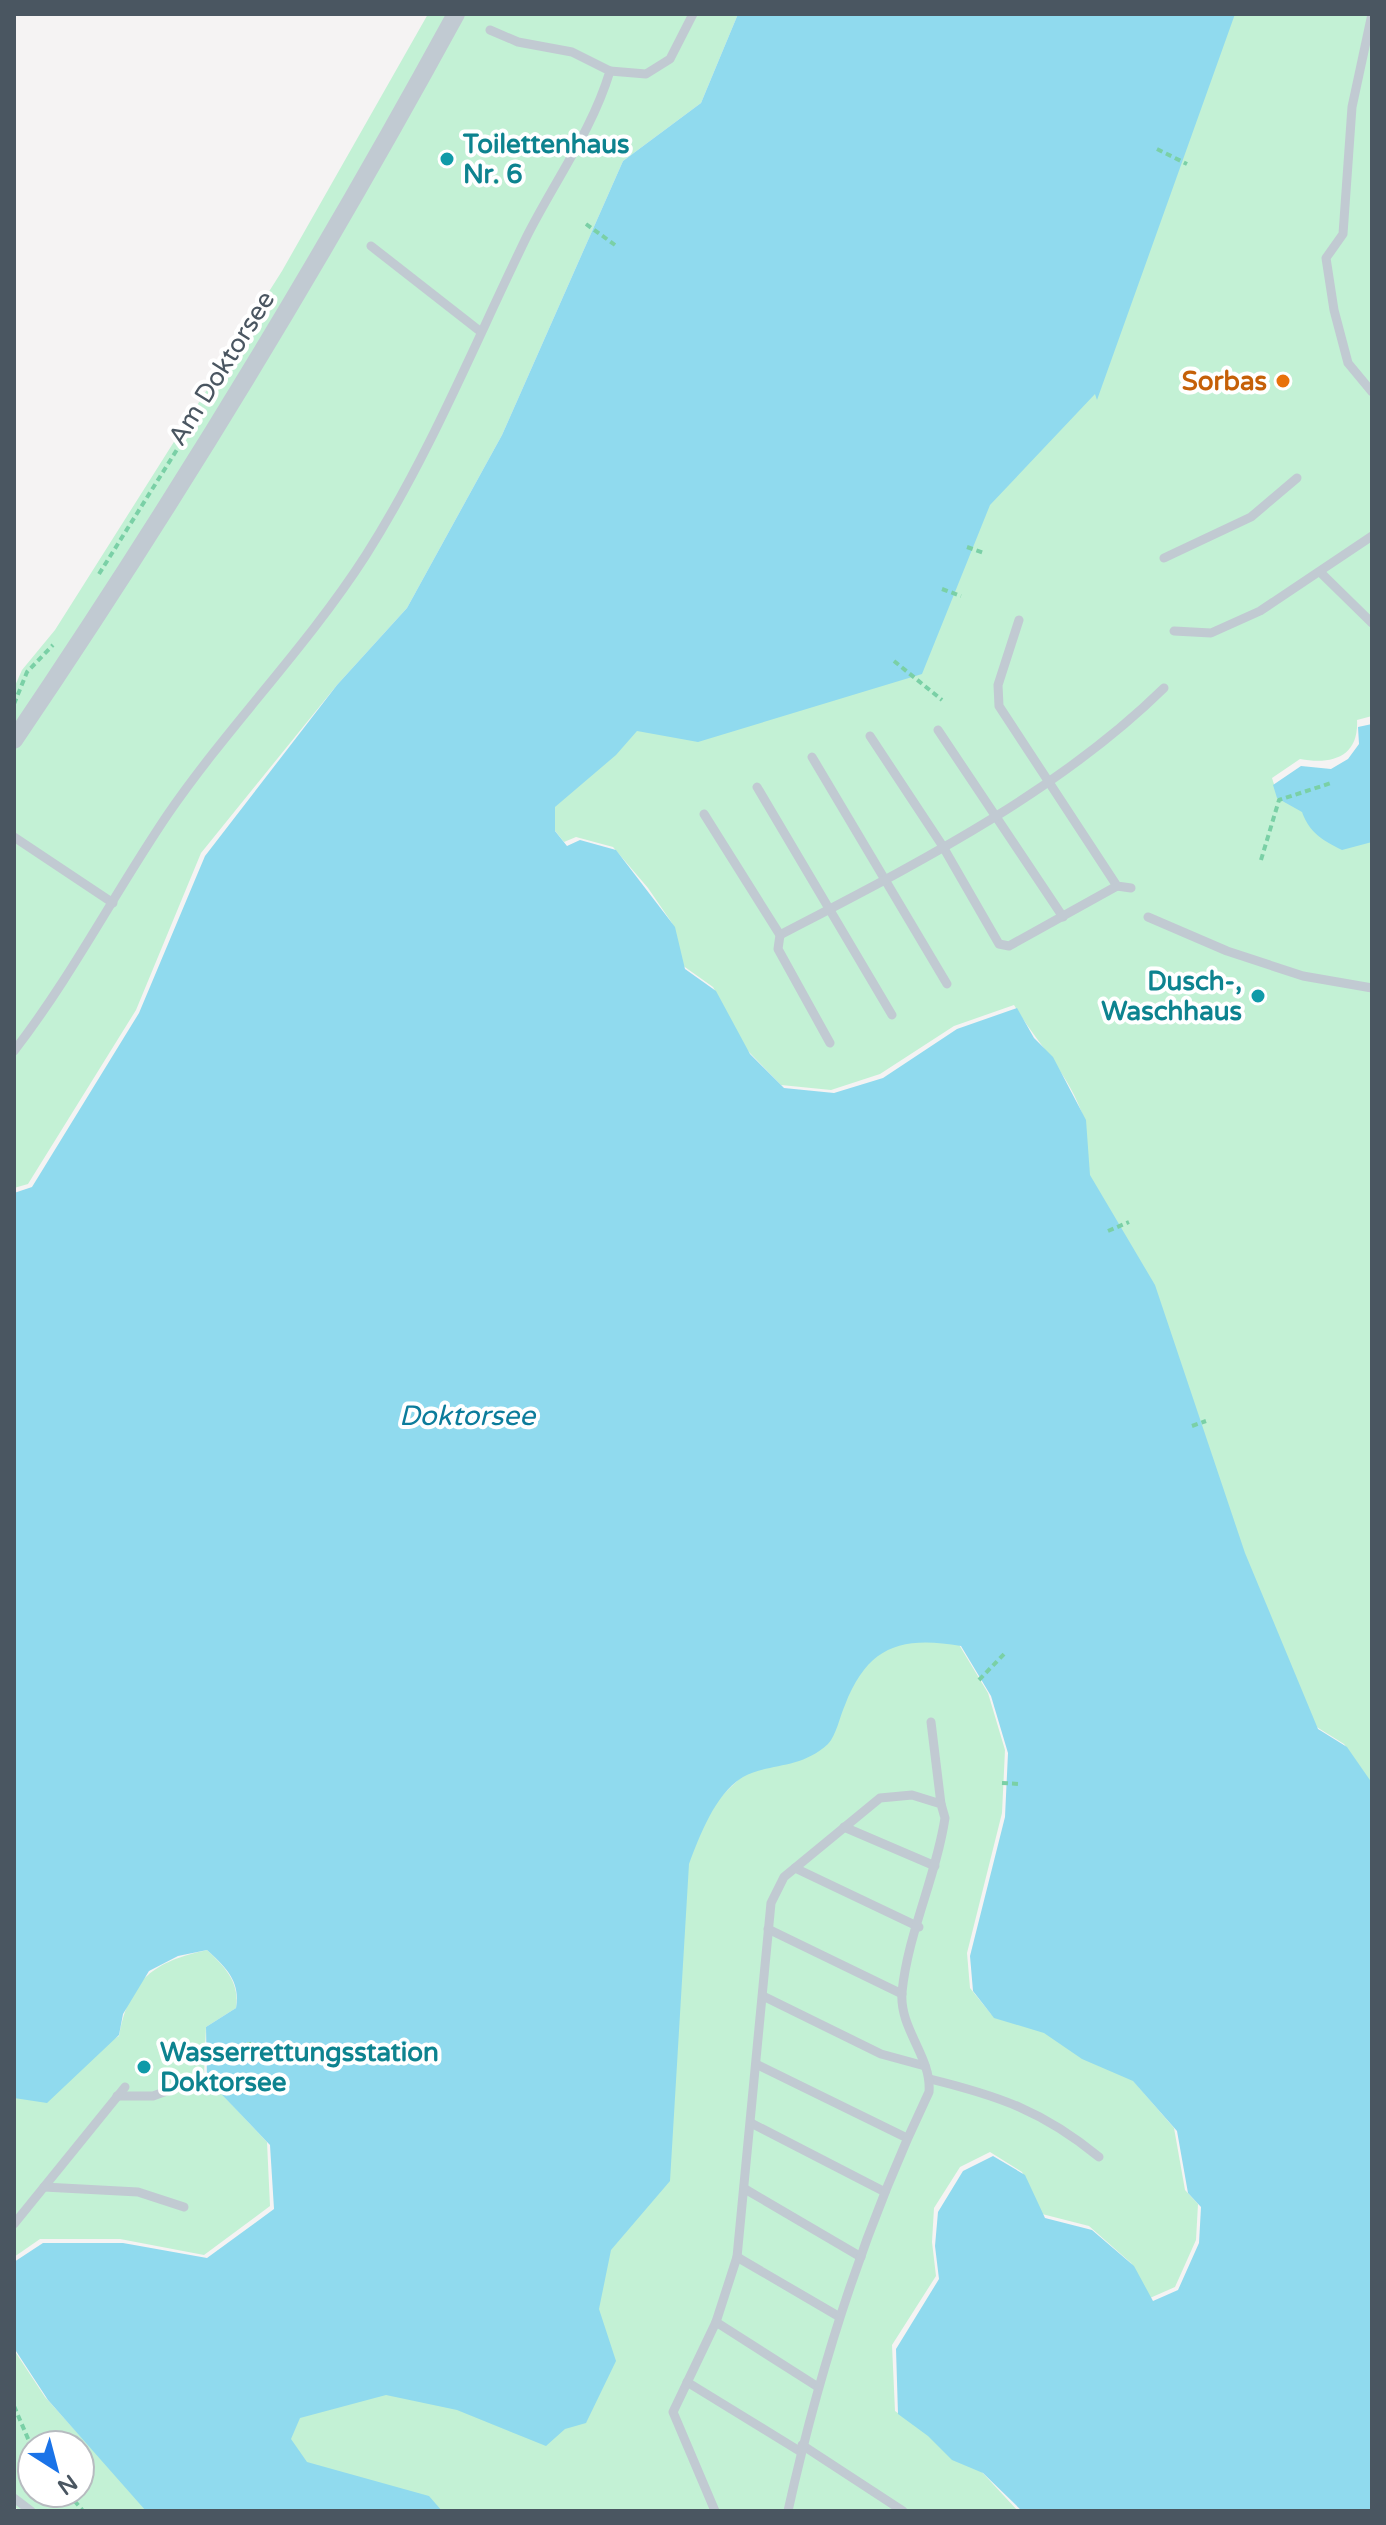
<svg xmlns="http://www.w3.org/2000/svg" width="1386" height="2525" viewBox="0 0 1386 2525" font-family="'Varela Round',sans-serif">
  <rect width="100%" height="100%" fill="#f5f3f3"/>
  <g fill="#c3f1d5" fill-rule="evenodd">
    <polygon points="428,14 738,14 701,103 623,161 502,435 407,608 337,685 201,853 136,1010 28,1184 14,1188 14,688 22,670 55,630 282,271"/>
    <path d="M 1229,14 L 1372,14 L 1372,716 L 1357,720 C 1359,757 1332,765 1300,759 L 1272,778 L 1279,800 L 1288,800 L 1372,834 L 1372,1784 L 1344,1744 L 1315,1726 L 1087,1172 C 1086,1155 1088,1132 1083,1116 C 1069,1074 1036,1042 1014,1005 L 954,1026 L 880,1074 L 831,1090 L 781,1085 L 747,1050 L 713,987 L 682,965 L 672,923 L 648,888 L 613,847 L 576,837 L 564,842 L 552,827 L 552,804 L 634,727 L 987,502 Z"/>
    <polygon points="914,1637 958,1643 988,1693 1005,1750 1002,1813 967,1953 970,1988 991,2014 1041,2029 1130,2077 1174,2128 1185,2190 1198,2204 1196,2240 1175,2287 1150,2298 1131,2263 1089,2226 1042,2214 1022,2172 990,2152 960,2167 934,2208 932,2242 936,2276 892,2345 895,2411 980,2470 1018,2511 435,2511 300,2466 282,2440 293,2412 596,2305 686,1860 705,1812 867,1655"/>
    <path d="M 207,1950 C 225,1967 240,1982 236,2008 L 206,2027 L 204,2075 L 267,2142 L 270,2206 L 204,2255 L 120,2239 L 40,2239 L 14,2257 L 14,2096 L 119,2036 C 130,1979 153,1962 207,1950 Z"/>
    <path d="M 14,2350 L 45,2397 L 148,2511 L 20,2511 L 14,2506 ZM 32,2445 L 80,2445 L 80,2493 L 32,2493 Z"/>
  </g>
  <g fill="#90daee">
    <path d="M 738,14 L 1235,14 L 1097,400 L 1095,394 L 990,505 L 922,674 L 698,742 L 637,731 L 616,755 L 555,807 L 555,831 L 567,846 L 580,840 L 616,850 L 675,927 L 685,969 L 716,991 L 750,1054 L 784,1088 L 834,1093 L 883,1078 L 957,1029 L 1017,1008 L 1034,1038 L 1053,1057 L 1086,1120 L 1090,1175 L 1155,1285 L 1245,1553 L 1318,1729 L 1347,1747 L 1372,1783 L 1372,2511 L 1022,2511 L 983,2473 L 952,2460 L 928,2436 L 898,2414 L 896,2349 L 939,2279 L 935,2246 L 938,2212 L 963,2171 L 993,2156 L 1025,2175 L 1045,2218 L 1092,2230 L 1134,2266 L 1153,2301 L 1178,2290 L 1199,2243 L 1201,2207 L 1188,2193 L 1177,2131 L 1133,2081 L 1082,2059 L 1044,2033 L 994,2018 L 973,1991 L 970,1956 L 1005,1817 L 1008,1753 L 991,1696 L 961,1646 C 901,1636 868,1646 845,1705 C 840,1716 836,1736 828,1744 C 800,1770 767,1763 743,1777 C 715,1794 700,1835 689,1864 L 670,2181 L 611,2250 L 599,2309 L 616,2361 L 586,2423 L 565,2429 L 546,2446 L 457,2410 L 386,2395 L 300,2418 L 291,2439 L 307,2462 L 429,2496 L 442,2511 L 146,2511 L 48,2400 L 14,2348 L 14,2262 L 43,2243 L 123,2243 L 207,2258 L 274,2209 L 270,2145 L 207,2079 L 206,2027 L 236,2008 C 241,1982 226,1967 207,1950 L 178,1956 L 149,1971 L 123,2014 L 119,2035 L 47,2103 L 14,2098 L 14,1193 L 32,1187 L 139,1013 L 205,856 L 337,685 L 407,608 L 502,435 L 623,161 L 701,103 Z"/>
    <path d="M 1372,724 L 1372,842 L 1342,850 C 1323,840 1310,834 1302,812 L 1277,798 L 1273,785 L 1301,766 L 1331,769 L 1348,759 L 1359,744 L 1358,727 Z"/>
  </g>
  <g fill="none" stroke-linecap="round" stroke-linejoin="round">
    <g stroke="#7ad0a6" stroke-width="4" stroke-dasharray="6 4" stroke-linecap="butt">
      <polyline points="1157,149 1187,164"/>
      <polyline points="586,224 615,245"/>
      <polyline points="967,547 984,553"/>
      <polyline points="99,574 215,389"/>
      <polyline points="942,589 961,596"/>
      <polyline points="894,661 942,700"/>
      <polyline points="14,704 27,672 53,645"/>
      <polyline points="1261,860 1279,800 1331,783"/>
      <polyline points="1108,1231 1129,1222"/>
      <polyline points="1192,1426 1206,1421"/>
      <polyline points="979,1680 1006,1652"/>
      <polyline points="1002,1783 1020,1784"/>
      <polyline points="199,2051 249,2055 249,2042"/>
      <polyline points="14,2406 32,2448"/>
      <polyline points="68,2493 83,2511"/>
    </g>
    <g stroke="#c1cad2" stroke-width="9">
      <polyline points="1372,14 1352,107 1343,234 1326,258 1334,310 1348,363 1372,392"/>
      <polyline points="610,71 646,74 670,59 693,14"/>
      <polyline points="371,246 481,332"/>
      <polyline points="1164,558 1251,517 1297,478"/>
      <polyline points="1320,572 1372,623"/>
      <polyline points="1019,620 998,685 999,706 1117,886 1131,888"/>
      <polyline points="1174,631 1211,633 1260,611 1372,536"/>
      <polyline points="938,730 1063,917"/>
      <polyline points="870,736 942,845 999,944 1009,946 1117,886"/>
      <polyline points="812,757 947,984"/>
      <polyline points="757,787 892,1015"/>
      <polyline points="704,814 780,935 778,949 830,1043"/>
      <polyline points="14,837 113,903"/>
      <polyline points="1148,917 1227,951 1303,976 1372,988"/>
      <path d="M 780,935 C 914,865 1056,794 1164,688"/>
      <path d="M 14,1051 C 72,976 115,892 168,814 C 230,724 307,647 366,555 C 430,454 474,345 526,238 C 554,182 592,131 610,71 L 572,52 L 518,42 L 490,30"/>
      <polyline points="931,1722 941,1804"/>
      <polyline points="844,1827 935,1866"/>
      <polyline points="795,1868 919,1927"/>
      <polyline points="768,1929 902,1994"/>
      <polyline points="763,1996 881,2054 925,2066"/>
      <polyline points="756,2064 907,2138"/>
      <path d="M 930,2079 C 999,2096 1043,2111 1099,2157"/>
      <polyline points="117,2096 153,2096 200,2079"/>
      <polyline points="751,2123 885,2192"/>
      <polyline points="44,2187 138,2192 184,2207"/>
      <polyline points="745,2189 861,2257"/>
      <polyline points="14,2224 125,2087"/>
      <polyline points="737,2257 838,2316"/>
      <polyline points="716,2322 818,2387"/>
      <polyline points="687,2382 801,2452"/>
      <polyline points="802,2445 903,2511"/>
      <polyline points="14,2498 31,2511"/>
      <path d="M 715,2511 L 673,2412 L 716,2322 L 737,2257 L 771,1903 L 784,1877 L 880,1798 L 912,1795 L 941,1804 L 945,1818 C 936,1877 908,1933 902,1992 C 899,2029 932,2057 929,2092 C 865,2226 820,2366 788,2511"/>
    </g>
    <path stroke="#c1cad2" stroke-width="18" d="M 14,740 C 173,505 320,263 456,14"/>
  </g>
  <g fill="#0f9aa8" stroke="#fff" stroke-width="3">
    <circle cx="447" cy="159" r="8"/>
    <circle cx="1258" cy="996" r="8"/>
    <circle cx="144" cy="2067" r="8"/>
  </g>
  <circle fill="#e8710a" stroke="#fff" stroke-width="3" cx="1283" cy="381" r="8"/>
  <g text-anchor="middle" stroke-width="8" stroke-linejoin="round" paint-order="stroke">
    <g font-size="26" font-weight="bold" fill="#0d838f" stroke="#fff" text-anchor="start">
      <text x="463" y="153">Toilettenhaus<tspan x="463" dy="30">Nr. 6</tspan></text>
      <text x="1242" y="990" text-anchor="end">Dusch-,<tspan x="1242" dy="30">Waschhaus</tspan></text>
      <text x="160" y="2061">Wasserrettungsstation<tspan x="160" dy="30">Doktorsee</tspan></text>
    </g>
    <g font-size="26" fill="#4a5661" stroke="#fff">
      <text transform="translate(221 368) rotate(-58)" y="9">Am Doktorsee</text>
    </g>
    <g font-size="26" font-weight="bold" fill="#c56008" stroke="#fff" text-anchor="end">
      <text x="1267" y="390">Sorbas</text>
    </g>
    <g font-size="28" font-style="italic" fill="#0c7c9b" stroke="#fff">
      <text x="467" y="1425">Doktorsee</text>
    </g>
  </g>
  <rect width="1386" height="2525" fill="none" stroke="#4a5661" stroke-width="32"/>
  <g transform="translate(56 2469) rotate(144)"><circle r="38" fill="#ffffff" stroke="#b7bbc0" stroke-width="2"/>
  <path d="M0-6L14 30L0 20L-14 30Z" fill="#1a73e8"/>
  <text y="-12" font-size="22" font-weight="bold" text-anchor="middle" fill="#4a5661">N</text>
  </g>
</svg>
